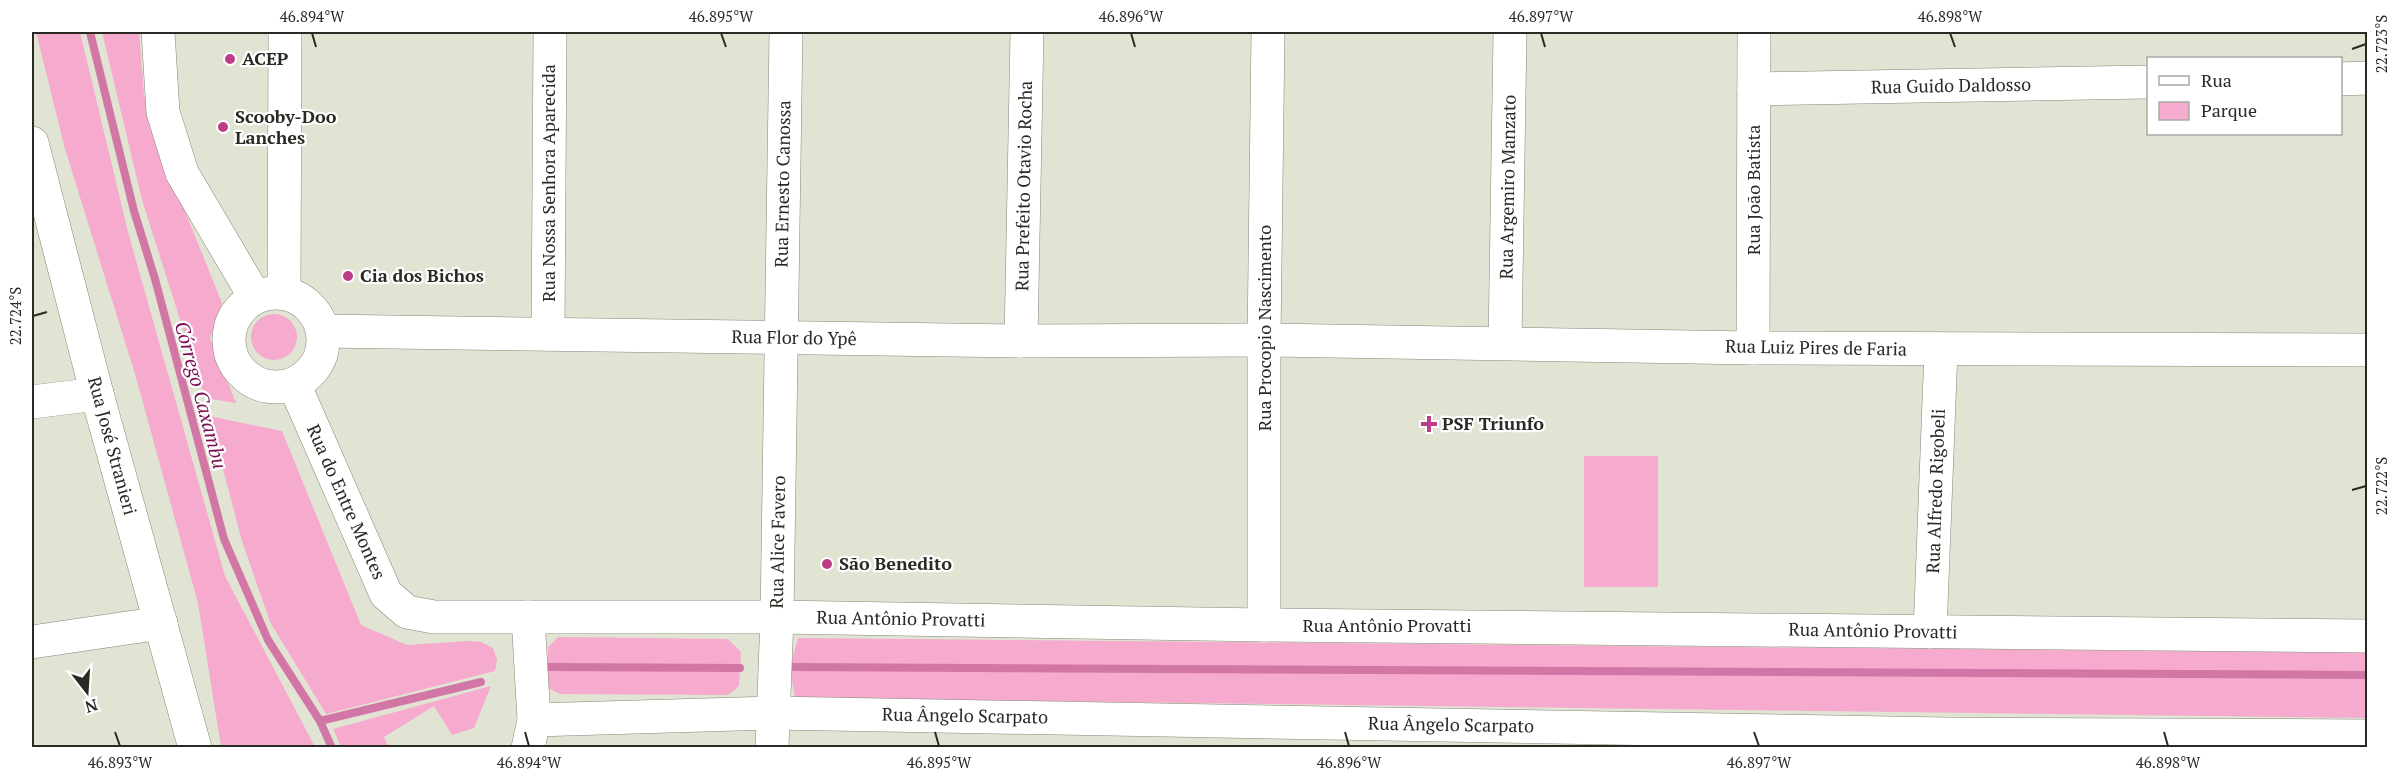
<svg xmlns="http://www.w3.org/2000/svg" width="2399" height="779" viewBox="0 0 2399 779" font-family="'PT Serif',serif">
  <rect width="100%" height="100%" fill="#e1e4d3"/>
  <g fill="#f5aace">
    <polygon points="36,32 80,32 128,232 225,576 315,747 221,747 198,603 135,374 65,149"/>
    <polygon points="102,32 139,32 144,94 168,169 222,303 210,338 236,403 205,398 142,200"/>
    <circle cx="274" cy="337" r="23"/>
    <polygon points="209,416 282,431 361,625 407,645 468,641 481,642 493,648 497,660 495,671 326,714 270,622 242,541"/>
    <rect x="1584" y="456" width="74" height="131"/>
    <polygon points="558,637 728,639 741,652 739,686 728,695 560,694 548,688 548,647"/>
    <polygon points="798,638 2367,653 2368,718 795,698 790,667"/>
    <polygon points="491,686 474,728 452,735 434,706 384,737 388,747 341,747 333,729"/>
  </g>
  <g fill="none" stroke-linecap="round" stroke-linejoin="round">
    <g stroke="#d176a5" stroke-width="8">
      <polyline points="90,32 134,211 155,279 224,539 268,640 320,721 332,748"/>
      <polyline points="548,667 740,668"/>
      <polyline points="790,667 2368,675"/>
      <polyline points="320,721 481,682"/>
    </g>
    <g stroke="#848677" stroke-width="34">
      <g id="minor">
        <polyline points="158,32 163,112 182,173 255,297"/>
        <polyline points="2340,79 2368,78"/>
        <polyline points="1754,89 2148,82"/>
        <polyline points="32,143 97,394 195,748"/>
        <circle cx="276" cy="340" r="47"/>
        <polyline points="284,293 285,32"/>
        <polyline points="323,331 1021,341 1264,340 1753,348 2368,350"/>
        <polyline points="548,334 550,32"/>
        <polyline points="1021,341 1027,32"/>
        <polyline points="1505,343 1510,32"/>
        <polyline points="1753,348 1754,32"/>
        <polyline points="294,384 386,594 407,612 434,617 777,617 1264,625 2368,636"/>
        <polyline points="32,402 97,394"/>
        <polyline points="1264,625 1264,340 1268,32"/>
        <polyline points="1930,632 1941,350"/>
        <polyline points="32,642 161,623"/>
        <polyline points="534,720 773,713 1947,734 2368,736"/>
        <polyline points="528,748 534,720 528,617"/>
        <polyline points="772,748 777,617 786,32"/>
      </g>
    </g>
    <use href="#minor" stroke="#fff" stroke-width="33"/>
  </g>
  <path fill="none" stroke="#292a24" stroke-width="2" d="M 312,33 L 316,47M 721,33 L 726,47M 1131,33 L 1135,47M 1541,33 L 1545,47M 1950,33 L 1955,47M 2352,49 L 2366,44M 33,316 L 47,312M 2352,490 L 2366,486M 115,732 L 120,746M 525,732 L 529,746M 935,732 L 939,746M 1345,732 L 1349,746M 1754,732 L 1759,746M 2164,732 L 2168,746"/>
  <g fill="#bd3c86" stroke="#fff" stroke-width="2">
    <circle cx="230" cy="59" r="6"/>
    <circle cx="223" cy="127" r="6"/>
    <circle cx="348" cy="276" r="6"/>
    <path d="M1426 415h6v6h6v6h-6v6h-6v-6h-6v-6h6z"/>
    <circle cx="827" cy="564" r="6"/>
  </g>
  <g text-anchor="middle" stroke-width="4.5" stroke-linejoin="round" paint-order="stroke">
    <g font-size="18" font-weight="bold" fill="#292a24" stroke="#fff" text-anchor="start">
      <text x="242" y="65">ACEP</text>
      <text x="235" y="123">Scooby-Doo<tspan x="235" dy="21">Lanches</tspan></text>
      <text x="360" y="282">Cia dos Bichos</text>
      <text x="1442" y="430">PSF Triunfo</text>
      <text x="839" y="570">São Benedito</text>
    </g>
    <g font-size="18" fill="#292a24" stroke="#fff">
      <text transform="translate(1951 86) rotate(-1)" y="6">Rua Guido Daldosso</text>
      <text transform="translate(549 183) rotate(-90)" y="6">Rua Nossa Senhora Aparecida</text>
      <text transform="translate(783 184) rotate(-89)" y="6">Rua Ernesto Canossa</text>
      <text transform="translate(1024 186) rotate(-89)" y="6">Rua Prefeito Otavio Rocha</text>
      <text transform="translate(1508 187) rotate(-89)" y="6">Rua Argemiro Manzato</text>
      <text transform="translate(1754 190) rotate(-90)" y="6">Rua João Batista</text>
      <text transform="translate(1265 328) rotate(-90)" y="6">Rua Procopio Nascimento</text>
      <text transform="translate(794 338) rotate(1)" y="6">Rua Flor do Ypê</text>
      <text transform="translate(1816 348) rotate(1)" y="6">Rua Luiz Pires de Faria</text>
      <text transform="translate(112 446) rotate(75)" y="6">Rua José Stranieri</text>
      <text transform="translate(1936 491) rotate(-88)" y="6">Rua Alfredo Rigobeli</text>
      <text transform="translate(346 502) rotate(66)" y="6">Rua do Entre Montes</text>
      <text transform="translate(778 542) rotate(-89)" y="6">Rua Alice Favero</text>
      <text transform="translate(901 619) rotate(1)" y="6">Rua Antônio Provatti</text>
      <text x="1387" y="632">Rua Antônio Provatti</text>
      <text transform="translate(1873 631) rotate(1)" y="6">Rua Antônio Provatti</text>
      <text transform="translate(965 716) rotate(1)" y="6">Rua Ângelo Scarpato</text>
      <text transform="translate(1451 725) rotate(1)" y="6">Rua Ângelo Scarpato</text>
    </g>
    <g font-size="20" font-style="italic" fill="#7e0e54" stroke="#fff">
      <text transform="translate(201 395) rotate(75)" y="7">Córrego Caxambu</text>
    </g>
  </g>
  <rect width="2399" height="779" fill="none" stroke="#ffffff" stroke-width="66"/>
  <rect x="2147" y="57" width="195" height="78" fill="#ffffff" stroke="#a9aaa7" stroke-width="1.5"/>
  <rect x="2159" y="76" width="30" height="9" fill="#ffffff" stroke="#a9aaa7" stroke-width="1.5"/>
  <text x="2201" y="87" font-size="18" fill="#292a24">Rua</text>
  <rect x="2159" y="102" width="30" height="18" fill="#f5aace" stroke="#a9aaa7" stroke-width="1.5"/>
  <text x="2201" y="117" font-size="18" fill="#292a24">Parque</text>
  <g transform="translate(87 692) rotate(163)" stroke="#ffffff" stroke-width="4.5" paint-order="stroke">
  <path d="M0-4.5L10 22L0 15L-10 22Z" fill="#292a24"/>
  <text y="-9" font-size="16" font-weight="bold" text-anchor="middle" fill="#292a24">N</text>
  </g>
  <rect x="33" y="33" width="2333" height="713" fill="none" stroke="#292a24" stroke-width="2"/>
  <g font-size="15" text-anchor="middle" fill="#292a24">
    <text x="312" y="22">46.894°W</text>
    <text x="721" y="22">46.895°W</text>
    <text x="1131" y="22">46.896°W</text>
    <text x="1541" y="22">46.897°W</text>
    <text x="1950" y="22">46.898°W</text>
    <text transform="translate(2382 44) rotate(-90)" y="5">22.723°S</text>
    <text transform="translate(16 316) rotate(-90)" y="5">22.724°S</text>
    <text transform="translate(2382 486) rotate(-90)" y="5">22.722°S</text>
    <text x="120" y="768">46.893°W</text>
    <text x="529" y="768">46.894°W</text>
    <text x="939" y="768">46.895°W</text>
    <text x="1349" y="768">46.896°W</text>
    <text x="1759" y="768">46.897°W</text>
    <text x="2168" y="768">46.898°W</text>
  </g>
</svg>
